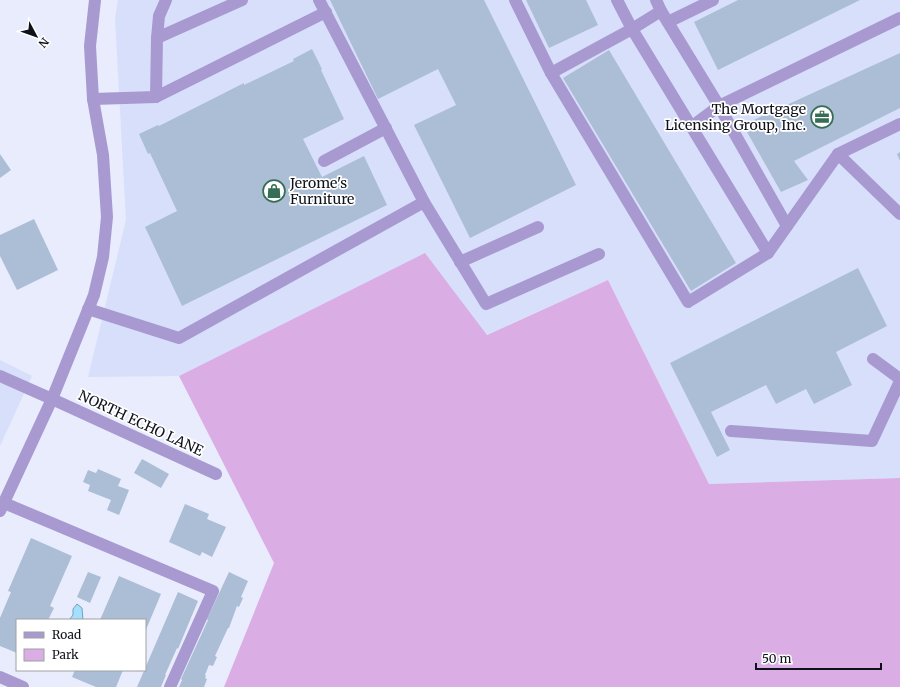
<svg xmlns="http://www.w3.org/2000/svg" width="900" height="687" viewBox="0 0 900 687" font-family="Merriweather,serif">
  <rect width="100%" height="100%" fill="#e8ecfd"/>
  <g fill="#d8dffb">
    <polygon points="118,0 900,0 900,478 709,484 608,280 486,335 425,254 179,376 88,377 126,220 115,18"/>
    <polygon points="0,360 32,376 0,446"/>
  </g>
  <polygon fill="#daaee4" points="425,253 487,335 608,280 709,484 900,478 900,687 224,687 274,563 179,376"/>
  <polygon fill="#a4dffd" stroke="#77a1b9" points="77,604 82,608 83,620 69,620 73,615 73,609"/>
  <g fill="#abbed6">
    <polygon points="330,0 484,0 576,185 470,238 414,125 456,105 438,69 378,99"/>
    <polygon points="526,0 586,0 598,25 549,48"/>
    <polygon points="738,0 860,0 718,70 694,22"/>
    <polygon points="312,49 322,69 321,70 344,119 303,139 322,177 364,156 387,205 182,306 145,227 177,211 150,153 148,154 139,134 158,125 159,126 244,83 244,85 294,61 293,59"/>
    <polygon points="609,50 736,263 691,291 563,78"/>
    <polygon points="900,53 900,108 794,161 808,180 781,192 743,125"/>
    <polygon points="900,152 900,161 897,154"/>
    <polygon points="0,154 11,170 0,178"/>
    <polygon points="34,219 58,270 17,290 0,256 0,235"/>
    <polygon points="858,268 887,326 836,352 852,385 814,404 806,389 776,404 766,385 711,412 730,450 717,457 670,363"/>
    <polygon points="142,459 169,474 161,488 134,473"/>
    <polygon points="98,469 121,479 118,486 129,490 119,515 107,510 111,500 88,491 90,485 83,482 88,470 96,473"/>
    <polygon points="185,504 209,514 207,519 226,527 212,557 202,552 200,556 169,542"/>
    <polygon points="31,538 72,556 50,606 54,608 48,620 17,620 17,653 0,646 0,618 11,592 8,591"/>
    <polygon points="88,572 101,577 90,603 77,597"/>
    <polygon points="229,572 248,581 241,597 243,598 239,607 237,606 229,628 228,628 215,656 217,657 213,666 209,665 205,675 206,676 205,678 207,679 204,687 179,687 182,680 181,679 208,620 207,619"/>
    <polygon points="119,576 161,594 145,632 145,620 100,620"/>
    <polygon points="178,592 198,601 178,649 177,648 165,675 166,675 161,687 137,687"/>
    <polygon points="75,670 123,670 116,687 96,687 72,677"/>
  </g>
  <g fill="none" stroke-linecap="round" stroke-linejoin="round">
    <g stroke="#a999d1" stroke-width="12">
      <polyline points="166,0 159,16 157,38 156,97 326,12"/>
      <polyline points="319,0 424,202"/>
      <polyline points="515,0 551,73 688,302 768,253 838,154 900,124"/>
      <polyline points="617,0 632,29 768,253"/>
      <polyline points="656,0 661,11 719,106 900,18"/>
      <polyline points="668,22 713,0"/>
      <polyline points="157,38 242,0"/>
      <polyline points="551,73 632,29 661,11"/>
      <polyline points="93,99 156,97"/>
      <polyline points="691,127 719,106 787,226"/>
      <polyline points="838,154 900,214"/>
      <polyline points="324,161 386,128"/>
      <polyline points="460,262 538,227"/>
      <polyline points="88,309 179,338 424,202 486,304 599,254"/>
      <polyline points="873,359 900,379"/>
      <polyline points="0,376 52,399 216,474"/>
      <polyline points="731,431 872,441 900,381"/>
      <polyline points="4,503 213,591 170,687"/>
      <polyline points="0,511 52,399 94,295 103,257 107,217 103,155 93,99 90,46 95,0"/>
      <polyline points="0,677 23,687"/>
    </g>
  </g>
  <defs>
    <g id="office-ring" transform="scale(1.15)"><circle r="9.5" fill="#fff" stroke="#366e55" stroke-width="1.5"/><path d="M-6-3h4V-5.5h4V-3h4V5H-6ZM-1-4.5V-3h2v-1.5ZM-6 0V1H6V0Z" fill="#366e55"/></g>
    <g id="shop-ring" transform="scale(1.15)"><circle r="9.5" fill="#fff" stroke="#366e55" stroke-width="1.5"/><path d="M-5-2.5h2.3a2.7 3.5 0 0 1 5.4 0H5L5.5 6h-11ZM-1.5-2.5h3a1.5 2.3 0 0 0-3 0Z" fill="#366e55"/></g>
  </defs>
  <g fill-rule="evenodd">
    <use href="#office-ring" x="822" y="117"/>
    <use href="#shop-ring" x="274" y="191"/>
  </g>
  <g text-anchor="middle" stroke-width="3.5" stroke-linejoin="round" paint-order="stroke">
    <g font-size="14" fill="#0f111a" stroke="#fff" text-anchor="end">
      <text x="806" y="114">The Mortgage<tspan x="806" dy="16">Licensing Group, Inc.</tspan></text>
      <text x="290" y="188" text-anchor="start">Jerome's<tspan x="290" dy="16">Furniture</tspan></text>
    </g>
    <g font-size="14" fill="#0f111a" stroke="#fff">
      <text transform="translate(141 423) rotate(25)" y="5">NORTH ECHO LANE</text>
    </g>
  </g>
  <rect x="16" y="619" width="130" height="52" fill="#ffffff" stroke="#9fa0a3"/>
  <rect x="24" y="632" width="20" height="6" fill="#a999d1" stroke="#9fa0a3"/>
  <text x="52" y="639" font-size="12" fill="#0f111a">Road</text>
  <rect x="24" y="649" width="20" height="12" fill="#daaee4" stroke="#9fa0a3"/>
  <text x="52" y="659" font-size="12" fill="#0f111a">Park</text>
  <g transform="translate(36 36) rotate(131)" stroke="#ffffff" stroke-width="3" paint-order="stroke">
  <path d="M0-3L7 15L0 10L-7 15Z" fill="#0f111a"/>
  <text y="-6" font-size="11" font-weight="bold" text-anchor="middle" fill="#0f111a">N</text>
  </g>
  <path d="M756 663v6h125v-6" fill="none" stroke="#0f111a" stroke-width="2"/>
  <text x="762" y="663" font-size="12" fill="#0f111a" stroke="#ffffff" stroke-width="3" paint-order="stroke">50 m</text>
</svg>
